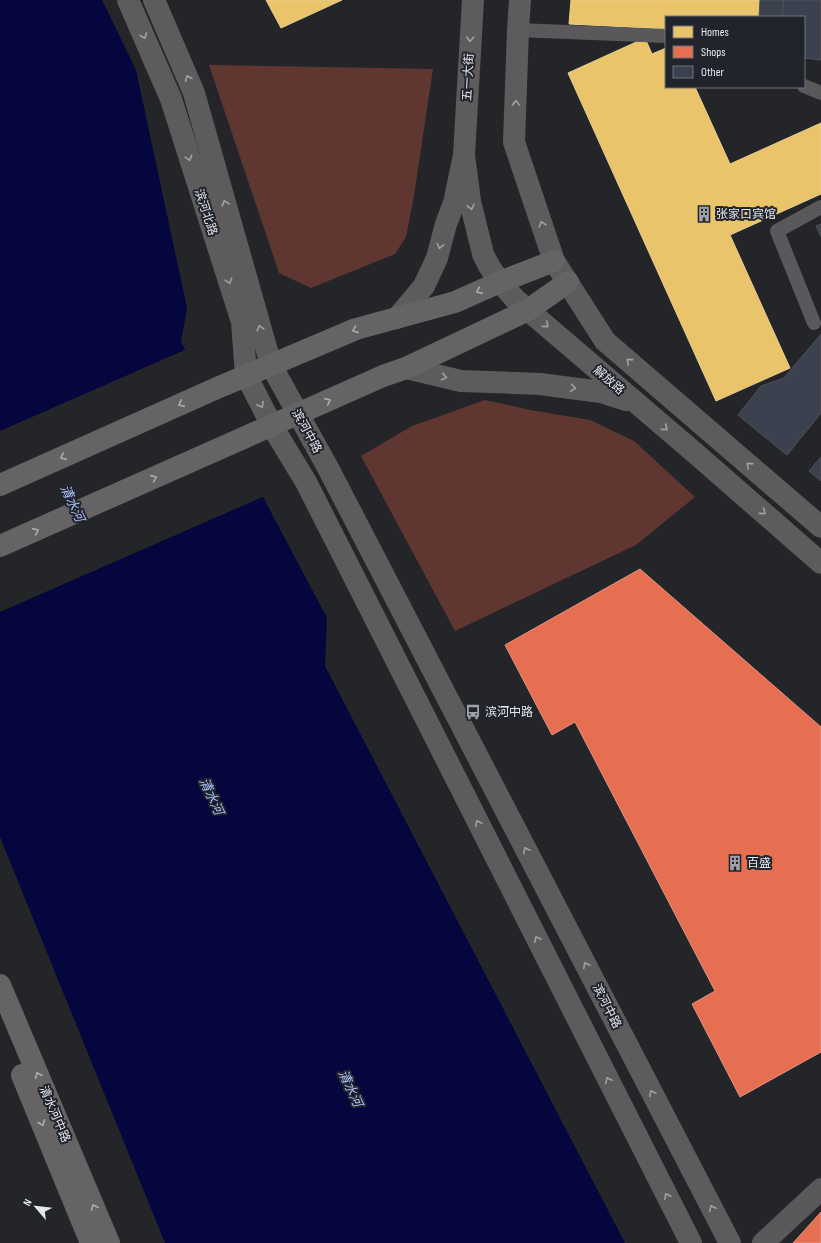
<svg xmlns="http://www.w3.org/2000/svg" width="821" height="1243" viewBox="0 0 821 1243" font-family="'Sofia Sans Condensed','Noto Sans SC',sans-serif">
  <rect width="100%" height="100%" fill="#242529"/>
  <g fill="#603631">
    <polygon points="209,65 433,69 414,196 406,237 395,254 311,288 279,273"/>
    <polygon points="485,400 530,410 590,420 634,441 695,497 636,545 455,631 361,456 412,426"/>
  </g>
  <polygon fill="#04063d" points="0,0 102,0 136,70 187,308 181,342 327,618 325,666 625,1243 165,1243 0,837"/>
  <polygon fill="#242529" points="187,349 265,496 0,612 0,431"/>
  <g fill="#e9c46a" stroke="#e8ce91">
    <polygon points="266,0 342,0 281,28"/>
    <polygon points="571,0 760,0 759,17 666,17 666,29 569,24"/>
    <polygon points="645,38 652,54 666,48 666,87 695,87 730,164 821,123 821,194 730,235 790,368 716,401 568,73"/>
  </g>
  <g fill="#e76f51" stroke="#e69380">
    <polygon points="640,569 821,727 821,1052 740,1097 692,1004 715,991 575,722 552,735 505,645"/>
    <polygon points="821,1212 821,1243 793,1243"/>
  </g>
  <g fill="#3b414e" stroke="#505155">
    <polygon points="760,0 784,0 782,17 759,17"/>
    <polygon points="784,0 821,0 821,60 804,58 804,17 782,17"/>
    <polygon points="821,224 821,237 816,226"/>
    <polygon points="821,334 821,413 787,455 738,415 761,386 784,378"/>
    <polygon points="821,457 821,481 809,471"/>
  </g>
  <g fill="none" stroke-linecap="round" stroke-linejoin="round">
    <g stroke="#5a585a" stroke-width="14">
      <polyline points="518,30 666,36"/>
      <polyline points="804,86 821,93"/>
      <polyline points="814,323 777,231 821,207"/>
    </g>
    <polyline stroke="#5a585a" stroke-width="22" points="763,1243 821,1189"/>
    <g stroke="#5d5b5b" stroke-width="22">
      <polyline points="128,0 171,99 242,322 246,375 272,426 306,482 691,1243"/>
      <polyline points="154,0 194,93 271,365 327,466 730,1243"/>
      <polyline points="520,0 518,30 514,142 554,261 605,341 821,527"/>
      <polyline points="464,155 470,201 483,254 489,266 500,282 515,299 695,453 821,563"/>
      <polyline points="397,318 424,286 437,258 446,224 454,203 464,155 473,0"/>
      <polyline points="406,368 461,381 540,384 601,392 626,400"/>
    </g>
    <g stroke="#656364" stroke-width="22">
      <polyline points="0,485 217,388 356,329 455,302 500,282 554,261"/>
      <polyline points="0,546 383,376 406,368 528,310 568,282"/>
      <polyline points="0,985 109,1243"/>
      <polyline points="22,1075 91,1243"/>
    </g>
  </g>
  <defs><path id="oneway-chevron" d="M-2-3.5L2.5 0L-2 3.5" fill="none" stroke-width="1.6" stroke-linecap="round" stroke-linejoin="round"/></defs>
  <g stroke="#a1a1a4">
    <use href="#oneway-chevron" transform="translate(144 36) rotate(67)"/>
    <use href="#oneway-chevron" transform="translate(470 39) rotate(93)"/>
    <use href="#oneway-chevron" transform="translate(188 78) rotate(-113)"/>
    <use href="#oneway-chevron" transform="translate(516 103) rotate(-88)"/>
    <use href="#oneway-chevron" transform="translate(189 158) rotate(72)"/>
    <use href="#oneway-chevron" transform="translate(225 203) rotate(-106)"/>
    <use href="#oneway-chevron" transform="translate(471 207) rotate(76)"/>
    <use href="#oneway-chevron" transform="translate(542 224) rotate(-108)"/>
    <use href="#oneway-chevron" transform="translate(440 246) rotate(104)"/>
    <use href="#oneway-chevron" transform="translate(229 281) rotate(72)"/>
    <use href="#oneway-chevron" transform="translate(546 325) rotate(41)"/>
    <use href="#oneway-chevron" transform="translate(260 328) rotate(-105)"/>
    <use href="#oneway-chevron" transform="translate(629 361) rotate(-140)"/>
    <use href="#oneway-chevron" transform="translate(444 377) rotate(13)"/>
    <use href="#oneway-chevron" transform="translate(573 388) rotate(8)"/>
    <use href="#oneway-chevron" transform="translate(261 405) rotate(63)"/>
    <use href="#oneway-chevron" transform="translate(665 428) rotate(40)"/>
    <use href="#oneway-chevron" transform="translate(749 465) rotate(-139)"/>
    <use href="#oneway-chevron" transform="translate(763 512) rotate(41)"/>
    <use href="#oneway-chevron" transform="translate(478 823) rotate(-117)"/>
    <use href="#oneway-chevron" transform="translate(526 850) rotate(-117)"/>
    <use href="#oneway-chevron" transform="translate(537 939) rotate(-117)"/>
    <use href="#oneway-chevron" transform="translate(586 965) rotate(-117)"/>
    <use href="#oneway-chevron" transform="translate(608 1080) rotate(-117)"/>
    <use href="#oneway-chevron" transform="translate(652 1093) rotate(-117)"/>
    <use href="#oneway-chevron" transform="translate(667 1196) rotate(-117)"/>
    <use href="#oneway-chevron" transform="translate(712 1208) rotate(-117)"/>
  </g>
  <g stroke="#abacaf">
    <use href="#oneway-chevron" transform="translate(479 291) rotate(156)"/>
    <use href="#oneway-chevron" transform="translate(355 330) rotate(160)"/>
    <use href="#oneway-chevron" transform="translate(328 401) rotate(-24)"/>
    <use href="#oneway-chevron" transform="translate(181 404) rotate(156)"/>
    <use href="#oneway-chevron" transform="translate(63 457) rotate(156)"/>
    <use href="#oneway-chevron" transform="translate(154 478) rotate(-24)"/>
    <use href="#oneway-chevron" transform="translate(36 531) rotate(-24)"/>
    <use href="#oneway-chevron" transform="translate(38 1075) rotate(-113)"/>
    <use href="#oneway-chevron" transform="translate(42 1123) rotate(68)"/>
    <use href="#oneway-chevron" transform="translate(94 1207) rotate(-113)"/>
  </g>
  <defs>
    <g id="building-bare" transform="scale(1.2)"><path d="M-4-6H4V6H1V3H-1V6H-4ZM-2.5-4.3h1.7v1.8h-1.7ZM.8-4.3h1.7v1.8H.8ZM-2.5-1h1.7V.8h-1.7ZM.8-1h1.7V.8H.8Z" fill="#a1a3a8" stroke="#21242c" stroke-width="2.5" paint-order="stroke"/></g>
    <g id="bus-bare" transform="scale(1.2)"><path d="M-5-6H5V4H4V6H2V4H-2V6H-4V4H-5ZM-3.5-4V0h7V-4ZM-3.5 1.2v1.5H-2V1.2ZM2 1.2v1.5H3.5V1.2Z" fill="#a1a3a8" stroke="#21242c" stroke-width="2.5" paint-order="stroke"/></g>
  </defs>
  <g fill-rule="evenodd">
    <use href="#building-bare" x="704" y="214"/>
    <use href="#bus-bare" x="473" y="712"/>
    <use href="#building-bare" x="735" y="863"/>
  </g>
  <g text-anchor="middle" stroke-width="4" stroke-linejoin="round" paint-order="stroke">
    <g font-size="12" fill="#e5e7ed" stroke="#21242c">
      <text transform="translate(468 77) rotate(-87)" y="4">五一大街</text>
      <text transform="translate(206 212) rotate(72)" y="4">滨河北路</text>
      <text transform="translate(609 380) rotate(41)" y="4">解放路</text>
      <text transform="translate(307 431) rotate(61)" y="4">滨河中路</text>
      <text transform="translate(607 1006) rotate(63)" y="4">滨河中路</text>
      <text transform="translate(55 1114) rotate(67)" y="4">清水河中路</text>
    </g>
    <g font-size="12" fill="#e5e7ed" stroke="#21242c" text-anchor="start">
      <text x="716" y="218">张家口宾馆</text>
      <text x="485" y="716">滨河中路</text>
      <text x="747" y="867">百盛</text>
    </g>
    <g font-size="13" font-style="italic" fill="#abc5fe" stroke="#21242c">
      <text transform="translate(73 503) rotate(65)" y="5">清水河</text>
      <text transform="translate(212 796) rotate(65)" y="5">清水河</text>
      <text transform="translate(351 1088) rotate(65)" y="5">清水河</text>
    </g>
  </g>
  <rect x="665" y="16" width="140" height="72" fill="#21242c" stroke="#6f7279"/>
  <rect x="673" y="26" width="20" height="12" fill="#e9c46a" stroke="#6f7279"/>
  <text x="701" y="36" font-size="12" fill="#e5e7ed">Homes</text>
  <rect x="673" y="46" width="20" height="12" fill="#e76f51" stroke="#6f7279"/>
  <text x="701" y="56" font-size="12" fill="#e5e7ed">Shops</text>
  <rect x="673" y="66" width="20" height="12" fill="#3b414e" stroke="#6f7279"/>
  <text x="701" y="76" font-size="12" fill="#e5e7ed">Other</text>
  <g transform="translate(36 1207) rotate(298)" stroke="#21242c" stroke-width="3" paint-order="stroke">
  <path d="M0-3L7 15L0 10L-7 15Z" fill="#e5e7ed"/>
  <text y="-6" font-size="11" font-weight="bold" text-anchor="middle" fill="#e5e7ed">N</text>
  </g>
</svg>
